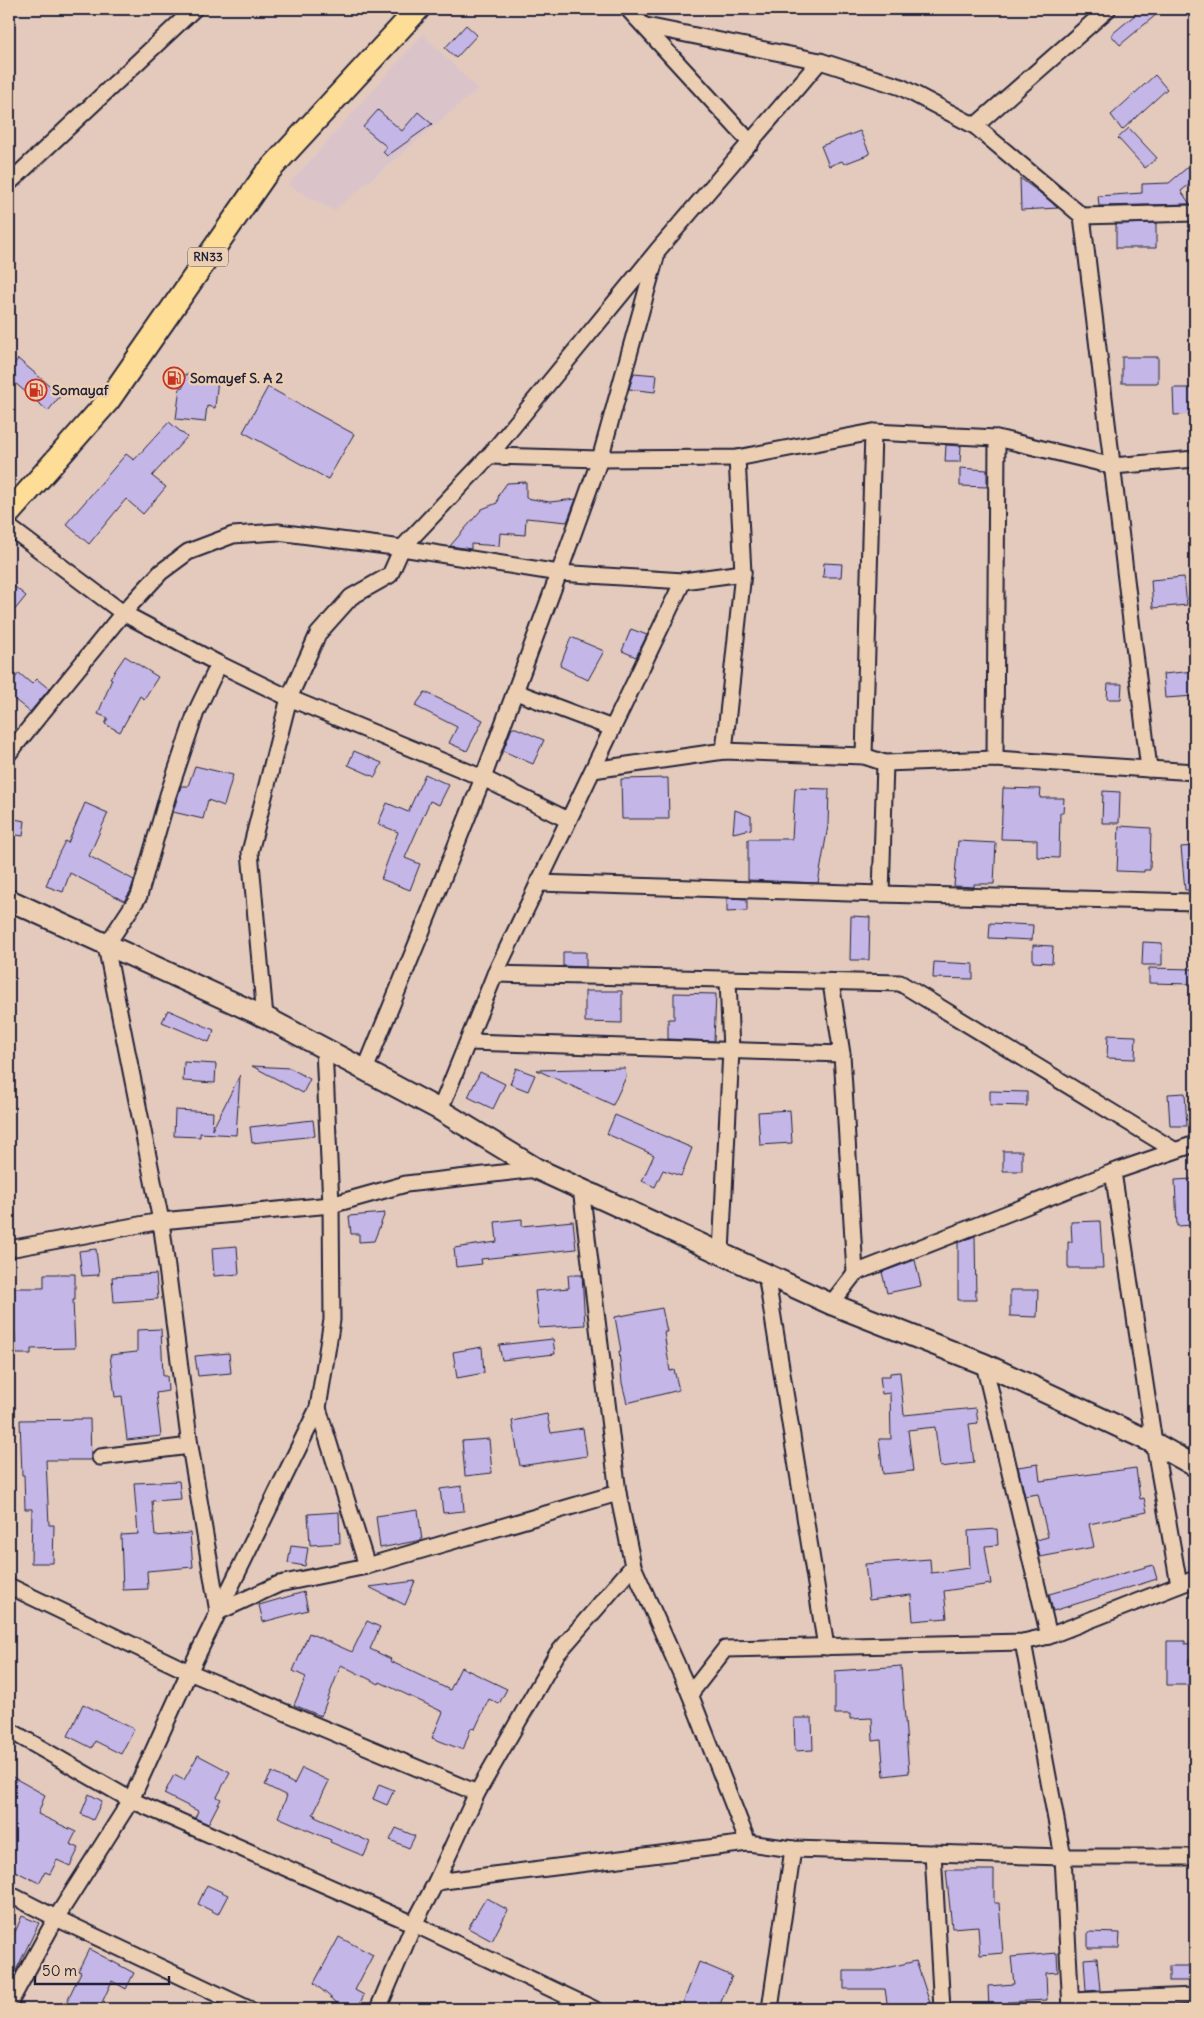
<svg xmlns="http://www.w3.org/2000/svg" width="1204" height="2018" viewBox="0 0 1204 2018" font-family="Delius,sans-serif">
  <rect width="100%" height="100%" fill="#e4cabd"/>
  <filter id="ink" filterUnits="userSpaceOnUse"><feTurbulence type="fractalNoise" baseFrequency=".02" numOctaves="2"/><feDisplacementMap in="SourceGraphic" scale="10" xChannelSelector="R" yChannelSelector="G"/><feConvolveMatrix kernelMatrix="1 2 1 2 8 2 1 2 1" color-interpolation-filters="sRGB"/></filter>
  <g filter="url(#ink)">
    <polygon fill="#dac4ca" points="423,34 478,89 334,211 288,185"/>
    <g fill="#c4b6e7" stroke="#22223b">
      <polygon points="1142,9 1163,9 1120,45 1111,35"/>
      <polygon points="466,25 477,35 456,58 445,48"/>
      <polygon points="1155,75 1167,89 1122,130 1111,115"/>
      <polygon points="378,110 402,131 418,112 432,124 387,156 383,152 387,147 363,127"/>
      <polygon points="1129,128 1157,158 1145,168 1118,138"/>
      <polygon points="860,131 870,154 844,164 842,161 829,166 821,146"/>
      <polygon points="1195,161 1195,180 1181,191 1190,204 1099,206 1098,196 1142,193 1142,184 1169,183"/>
      <polygon points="1020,178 1044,196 1058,208 1021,210"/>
      <polygon points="1156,223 1156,248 1116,248 1116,224"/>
      <rect x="1122" y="357" width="36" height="26"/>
      <polygon points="18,359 61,395 48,411 9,378 9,370"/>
      <polygon points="634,373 657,375 655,392 629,389"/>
      <polygon points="185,374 218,378 215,408 207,406 205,422 176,419 180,387 183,387"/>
      <polygon points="268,387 354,434 328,479 243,432"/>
      <polygon points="1173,388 1195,388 1195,414 1174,415"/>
      <polygon points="169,422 187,437 152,476 166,487 143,514 126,499 89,544 66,524 126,454 134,460"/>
      <polygon points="946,445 961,446 960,462 945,462"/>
      <polygon points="960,468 987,470 987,487 960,486"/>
      <polygon points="526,482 526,498 550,502 576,499 567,522 526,518 525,535 500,533 499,546 471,544 471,549 450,546 482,509 497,503 499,494 507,483"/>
      <polygon points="824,563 842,564 841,577 823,577"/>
      <polygon points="1184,577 1187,605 1153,608 1151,580"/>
      <polygon points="9,582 26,596 9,617"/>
      <polygon points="631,629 647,635 636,657 622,651"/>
      <polygon points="571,637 604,651 588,680 560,666"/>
      <polygon points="125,656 158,677 144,699 140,696 120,732 105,724 108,718 98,714 112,679 110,678"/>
      <polygon points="1195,671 1195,696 1165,698 1163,674"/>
      <polygon points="19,673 32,684 37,679 49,689 30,712 9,695 9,686"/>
      <polygon points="1108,684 1122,684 1121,699 1107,699"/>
      <polygon points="425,692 483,720 467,751 449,743 457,727 415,706"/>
      <polygon points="512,728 516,728 544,740 533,764 503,751"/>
      <polygon points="354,751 382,763 375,777 348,765"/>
      <polygon points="195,766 233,775 224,806 208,800 203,819 173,812 181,786 188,786"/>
      <polygon points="425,774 449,785 439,805 430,801 405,858 420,864 410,890 381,879 398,832 378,824 387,803 408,812"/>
      <polygon points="668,778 669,819 622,819 621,779"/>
      <polygon points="795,788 829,789 828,826 818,883 748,880 748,839 792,839"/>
      <polygon points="1003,788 1041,789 1040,798 1064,798 1063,813 1060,813 1059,858 1037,857 1037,840 1001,839"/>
      <polygon points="1103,791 1120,792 1119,823 1102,823"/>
      <polygon points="85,803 108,813 89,856 134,880 130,892 124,901 70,873 63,892 46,886 56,859 65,841 68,843"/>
      <polygon points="735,810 751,816 751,829 733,833"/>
      <polygon points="9,818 25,821 23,836 9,834"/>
      <polygon points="1119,826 1151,828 1150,870 1144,870 1144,872 1117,871"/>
      <polygon points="958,841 996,843 994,884 974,884 974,887 954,886"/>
      <polygon points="1195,846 1195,890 1185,890 1181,847"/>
      <polygon points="727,898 747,899 747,911 727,912"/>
      <polygon points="851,916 870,917 869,960 850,960"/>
      <polygon points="990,923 1033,925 1032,940 989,938"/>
      <polygon points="1143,942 1162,943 1162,965 1142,965"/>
      <polygon points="1033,945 1053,946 1052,963 1033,962"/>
      <polygon points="563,952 586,952 586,967 563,966"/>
      <polygon points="934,962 973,964 973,979 933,978"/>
      <polygon points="1149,968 1193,969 1192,984 1149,983"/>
      <polygon points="585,991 622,991 622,1023 585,1022"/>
      <polygon points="674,993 716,994 714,1041 668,1039 668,1019 674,1019"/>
      <polygon points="168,1010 214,1030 209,1042 162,1022"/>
      <polygon points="1108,1035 1136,1036 1135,1059 1107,1058"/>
      <polygon points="184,1062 216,1064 215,1083 183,1081"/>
      <polygon points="252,1066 290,1068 310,1079 303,1093"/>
      <polygon points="516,1068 535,1075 528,1091 510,1084"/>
      <polygon points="625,1068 626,1077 613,1105 537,1070"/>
      <polygon points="480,1072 505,1084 493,1109 468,1097"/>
      <polygon points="240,1075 236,1135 200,1133 200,1137 174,1136 175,1110 213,1112 212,1130"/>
      <polygon points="990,1091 1027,1092 1027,1106 990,1105"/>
      <polygon points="1185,1093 1187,1126 1170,1126 1168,1094"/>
      <polygon points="790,1110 792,1143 760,1145 758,1112"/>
      <polygon points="615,1115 692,1148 681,1176 663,1170 655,1187 642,1181 654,1155 607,1134"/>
      <polygon points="313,1120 315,1136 252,1143 250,1127"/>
      <rect x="1003" y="1151" width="19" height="20"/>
      <polygon points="1193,1179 1195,1225 1177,1226 1175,1180"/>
      <polygon points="385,1213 374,1241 359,1242 359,1234 351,1234 349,1216"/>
      <polygon points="522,1219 522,1226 573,1221 576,1249 481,1259 482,1264 456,1267 454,1248 497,1242 495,1222"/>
      <polygon points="1100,1221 1103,1268 1068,1268 1068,1242 1072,1242 1071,1222"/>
      <polygon points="975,1236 976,1300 958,1300 958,1243"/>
      <polygon points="237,1246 239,1274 214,1276 212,1248"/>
      <polygon points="96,1249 99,1275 82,1276 79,1251"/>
      <polygon points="915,1260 921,1286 887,1293 882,1272"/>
      <polygon points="44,1274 75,1274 75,1300 73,1300 75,1348 31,1349 31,1354 16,1354 14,1320 9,1320 9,1288 44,1288"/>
      <polygon points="156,1274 158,1299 114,1302 112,1277"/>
      <polygon points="568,1275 582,1275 585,1325 539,1328 535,1291 569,1288"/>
      <polygon points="1010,1290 1038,1290 1037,1317 1010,1316"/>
      <polygon points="662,1308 667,1332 664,1332 670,1371 674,1370 679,1390 627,1403 622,1383 619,1351 621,1351 615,1317"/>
      <polygon points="161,1329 163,1376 167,1376 168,1391 156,1393 161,1436 127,1440 122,1396 115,1397 110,1355 137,1352 137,1330"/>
      <polygon points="553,1339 555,1354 502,1360 499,1345"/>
      <polygon points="482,1347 484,1373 457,1378 453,1352"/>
      <polygon points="229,1353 231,1373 198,1376 195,1356"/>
      <polygon points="900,1372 904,1415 976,1408 978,1423 969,1424 974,1463 940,1467 935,1427 908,1430 913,1471 883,1474 879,1439 891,1439 890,1393 882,1394 880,1376 890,1376 890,1373"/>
      <polygon points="547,1414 551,1433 583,1428 587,1456 520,1466 512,1421"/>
      <polygon points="90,1419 91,1460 46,1460 49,1525 54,1525 53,1563 31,1563 32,1509 25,1509 24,1475 22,1475 20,1420"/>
      <polygon points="489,1439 492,1473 465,1476 462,1441"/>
      <polygon points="1038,1464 1040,1481 1136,1468 1140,1499 1144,1498 1147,1512 1089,1524 1094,1547 1040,1557 1036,1540 1048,1537 1038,1494 1025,1496 1018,1467"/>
      <polygon points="179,1481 181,1499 152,1501 155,1536 190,1533 193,1567 147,1571 148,1589 123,1590 121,1535 138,1534 134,1483"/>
      <polygon points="462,1486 464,1511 443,1513 440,1489"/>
      <polygon points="418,1510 422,1540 380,1548 376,1516"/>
      <polygon points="339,1512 340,1543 310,1545 308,1514"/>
      <polygon points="997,1529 998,1545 985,1546 991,1584 944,1591 947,1618 913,1621 911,1595 869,1600 865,1564 930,1559 931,1573 970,1568 968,1531"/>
      <polygon points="291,1546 308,1548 305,1566 288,1563"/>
      <polygon points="1153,1565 1157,1579 1053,1611 1049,1594"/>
      <polygon points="415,1581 405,1605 369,1587"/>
      <polygon points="304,1592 308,1610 263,1622 259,1605"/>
      <polygon points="367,1621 380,1627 370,1649 391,1659 390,1661 450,1690 461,1667 507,1689 499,1704 489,1699 475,1729 471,1728 463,1750 432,1738 443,1712 380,1682 379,1684 341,1665 321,1716 294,1705 306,1677 293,1671 309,1633 352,1652"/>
      <polygon points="1167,1641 1185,1641 1185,1644 1195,1643 1195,1658 1189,1659 1189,1685 1167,1685"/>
      <polygon points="901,1666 909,1773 884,1776 881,1740 873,1741 872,1718 850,1719 850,1714 835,1714 835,1671"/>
      <polygon points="83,1704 134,1729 121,1754 95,1741 92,1748 68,1736"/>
      <polygon points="794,1718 812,1718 813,1750 795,1751"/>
      <polygon points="198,1755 230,1772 217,1797 221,1799 208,1824 195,1818 198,1811 164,1794 174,1775 184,1780"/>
      <polygon points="302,1768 329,1781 313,1814 316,1815 315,1817 370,1842 364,1856 330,1842 331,1840 278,1817 287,1796 265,1785 272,1772 294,1784"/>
      <polygon points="9,1775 45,1795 38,1814 76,1832 70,1844 79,1848 70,1866 57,1860 50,1874 45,1872 39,1883 9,1868"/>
      <polygon points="379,1784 394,1790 387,1805 373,1799"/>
      <polygon points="89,1794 102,1801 93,1820 81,1814"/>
      <polygon points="396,1828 415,1836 409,1848 390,1840"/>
      <polygon points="946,1870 994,1870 994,1903 999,1903 1003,1953 980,1955 978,1926 952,1928"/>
      <polygon points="207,1885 228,1895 218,1914 198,1904"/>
      <polygon points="486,1898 508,1910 492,1941 468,1928"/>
      <polygon points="22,1916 39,1923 9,1985 9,1946"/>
      <polygon points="1088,1932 1120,1933 1119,1948 1088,1948"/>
      <polygon points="339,1937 373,1955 355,1990 364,1995 357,2009 344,2009 314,1983"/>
      <polygon points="89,1949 134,1973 126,1989 112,1981 99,2009 63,2009 81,1972 78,1971"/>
      <polygon points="1057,1953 1058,1972 1046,1973 1047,2000 1008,2002 1008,2009 989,2009 988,1986 1014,1984 1011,1957"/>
      <polygon points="1097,1958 1100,1990 1086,1991 1084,1959"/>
      <polygon points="916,1961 932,2009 888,2009 885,1989 844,1989 844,1971 873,1971"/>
      <polygon points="699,1962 732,1976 718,2009 699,2009 683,2003"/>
      <rect x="1169" y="1966" width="26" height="15"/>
    </g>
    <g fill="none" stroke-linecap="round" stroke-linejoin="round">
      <g stroke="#22223b" stroke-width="19">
        <g id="street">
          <polyline points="628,9 751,143"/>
          <polyline points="646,26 820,61 901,87 975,126 1082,216 1195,213"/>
          <polyline points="975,126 1108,9"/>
          <polyline points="9,183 194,9"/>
          <polyline points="1082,216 1149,769"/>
          <polyline points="489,456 600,459 737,458 873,432 997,438 1113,466 1195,459"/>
          <polyline points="9,527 123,613 219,664 289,698 483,778 568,820"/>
          <polyline points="219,664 196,712 168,795 139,896 106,946 161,1221 190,1446 218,1612 279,1584 367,1566 618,1493"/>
          <polyline points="516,692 612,728"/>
          <polyline points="724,751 743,573 737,458"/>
          <polyline points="9,753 123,613 161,572 188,552 233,535 278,532 402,548 559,573 683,581 743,573"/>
          <polyline points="864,756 873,432"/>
          <polyline points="995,759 997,438"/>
          <polyline points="593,770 724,751 864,756 885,763 995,759 1195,772"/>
          <polyline points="538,883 881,894 1195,902"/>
          <polyline points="881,894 885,763"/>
          <polyline points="495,974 900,983 1174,1150"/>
          <polyline points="831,983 842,1054 855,1273"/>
          <polyline points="265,1017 250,852 289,698 318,634 351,597 390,575 402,548 489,456 657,251 820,61"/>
          <polyline points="469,1042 842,1054"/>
          <polyline points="324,1048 331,1205 332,1320 318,1408 367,1566"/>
          <polyline points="365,1070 417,943 483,778 559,573 600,459 656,257"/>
          <polyline points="440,1110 495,974 683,581"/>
          <polyline points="1113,1172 1154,1443 1179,1585"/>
          <polyline points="581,1188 618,1493 633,1566 690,1694 748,1843"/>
          <polyline points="9,1249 161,1221 331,1205 406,1184 537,1169"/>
          <polyline points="721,1253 731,1050 728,980"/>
          <polyline points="766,1274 826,1647"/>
          <polyline points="831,1304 855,1273 1113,1172 1195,1144"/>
          <polyline points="984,1364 1049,1636"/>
          <polyline points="100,1457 190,1446"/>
          <polyline points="9,1586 189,1672 477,1793"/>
          <polyline points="1023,1642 1063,1857 1071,2009"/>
          <polyline points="690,1694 725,1649 1023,1642 1049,1636 1195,1579"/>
          <polyline points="9,1730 131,1800 414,1924 594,2009"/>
          <polyline points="933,1853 942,2009"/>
          <polyline points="436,1882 748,1843 793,1849 1063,1857 1195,1857"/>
          <polyline points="9,1894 56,1918 249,2009"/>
          <polyline points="1071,2001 1195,1996"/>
          <polyline points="9,2004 56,1918 131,1800 189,1672 318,1408"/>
          <polyline points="378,2009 414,1924 436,1882 477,1793 557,1654 633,1566"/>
          <polyline points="770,2009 793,1849"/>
        </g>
      </g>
      <g stroke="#22223b" stroke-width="24">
        <polyline id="secondary" points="9,900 265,1017 440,1110 537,1169 831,1304 984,1364 1154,1443 1195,1466"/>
      </g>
      <g stroke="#22223b" stroke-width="26">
        <polyline id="primary" points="9,513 108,401 265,175 418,9"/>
      </g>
      <use href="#street" stroke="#eccfb3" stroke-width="15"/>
      <use href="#secondary" stroke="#eccfb3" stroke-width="20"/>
      <use href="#primary" stroke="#fedd96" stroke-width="22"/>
    </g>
  </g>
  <defs>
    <g id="fuel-ring" transform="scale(1.125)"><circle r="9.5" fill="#eccfb3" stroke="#c8321e" stroke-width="1.5"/><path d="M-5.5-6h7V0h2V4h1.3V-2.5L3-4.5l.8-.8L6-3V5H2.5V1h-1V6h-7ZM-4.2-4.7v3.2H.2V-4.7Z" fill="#c8321e"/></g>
  </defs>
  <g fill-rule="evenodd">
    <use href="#fuel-ring" x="174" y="378"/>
    <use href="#fuel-ring" x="36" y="390"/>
  </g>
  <g text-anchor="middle" stroke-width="5" stroke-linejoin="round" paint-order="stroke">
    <rect fill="#eccfb3" stroke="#5f565f" stroke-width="1" x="188" y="247.5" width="40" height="19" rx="4"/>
    <g font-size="12" font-weight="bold" fill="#22223b">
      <text x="208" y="261">RN33</text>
    </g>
    <g font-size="14" font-weight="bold" fill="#22223b" stroke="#eccfb3" text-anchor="start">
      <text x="190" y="383">Somayef S. A 2</text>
      <text x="52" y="395">Somayaf</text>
    </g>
  </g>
  <rect width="1204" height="2018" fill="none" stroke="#eccfb3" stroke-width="30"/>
  <rect x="15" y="15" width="1174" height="1988" fill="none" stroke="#22223b" stroke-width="2" filter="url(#ink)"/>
  <path d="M35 1976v8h134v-8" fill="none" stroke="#22223b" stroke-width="2.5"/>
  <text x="42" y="1976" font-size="15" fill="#22223b" stroke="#eccfb3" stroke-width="4" paint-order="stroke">50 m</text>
</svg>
